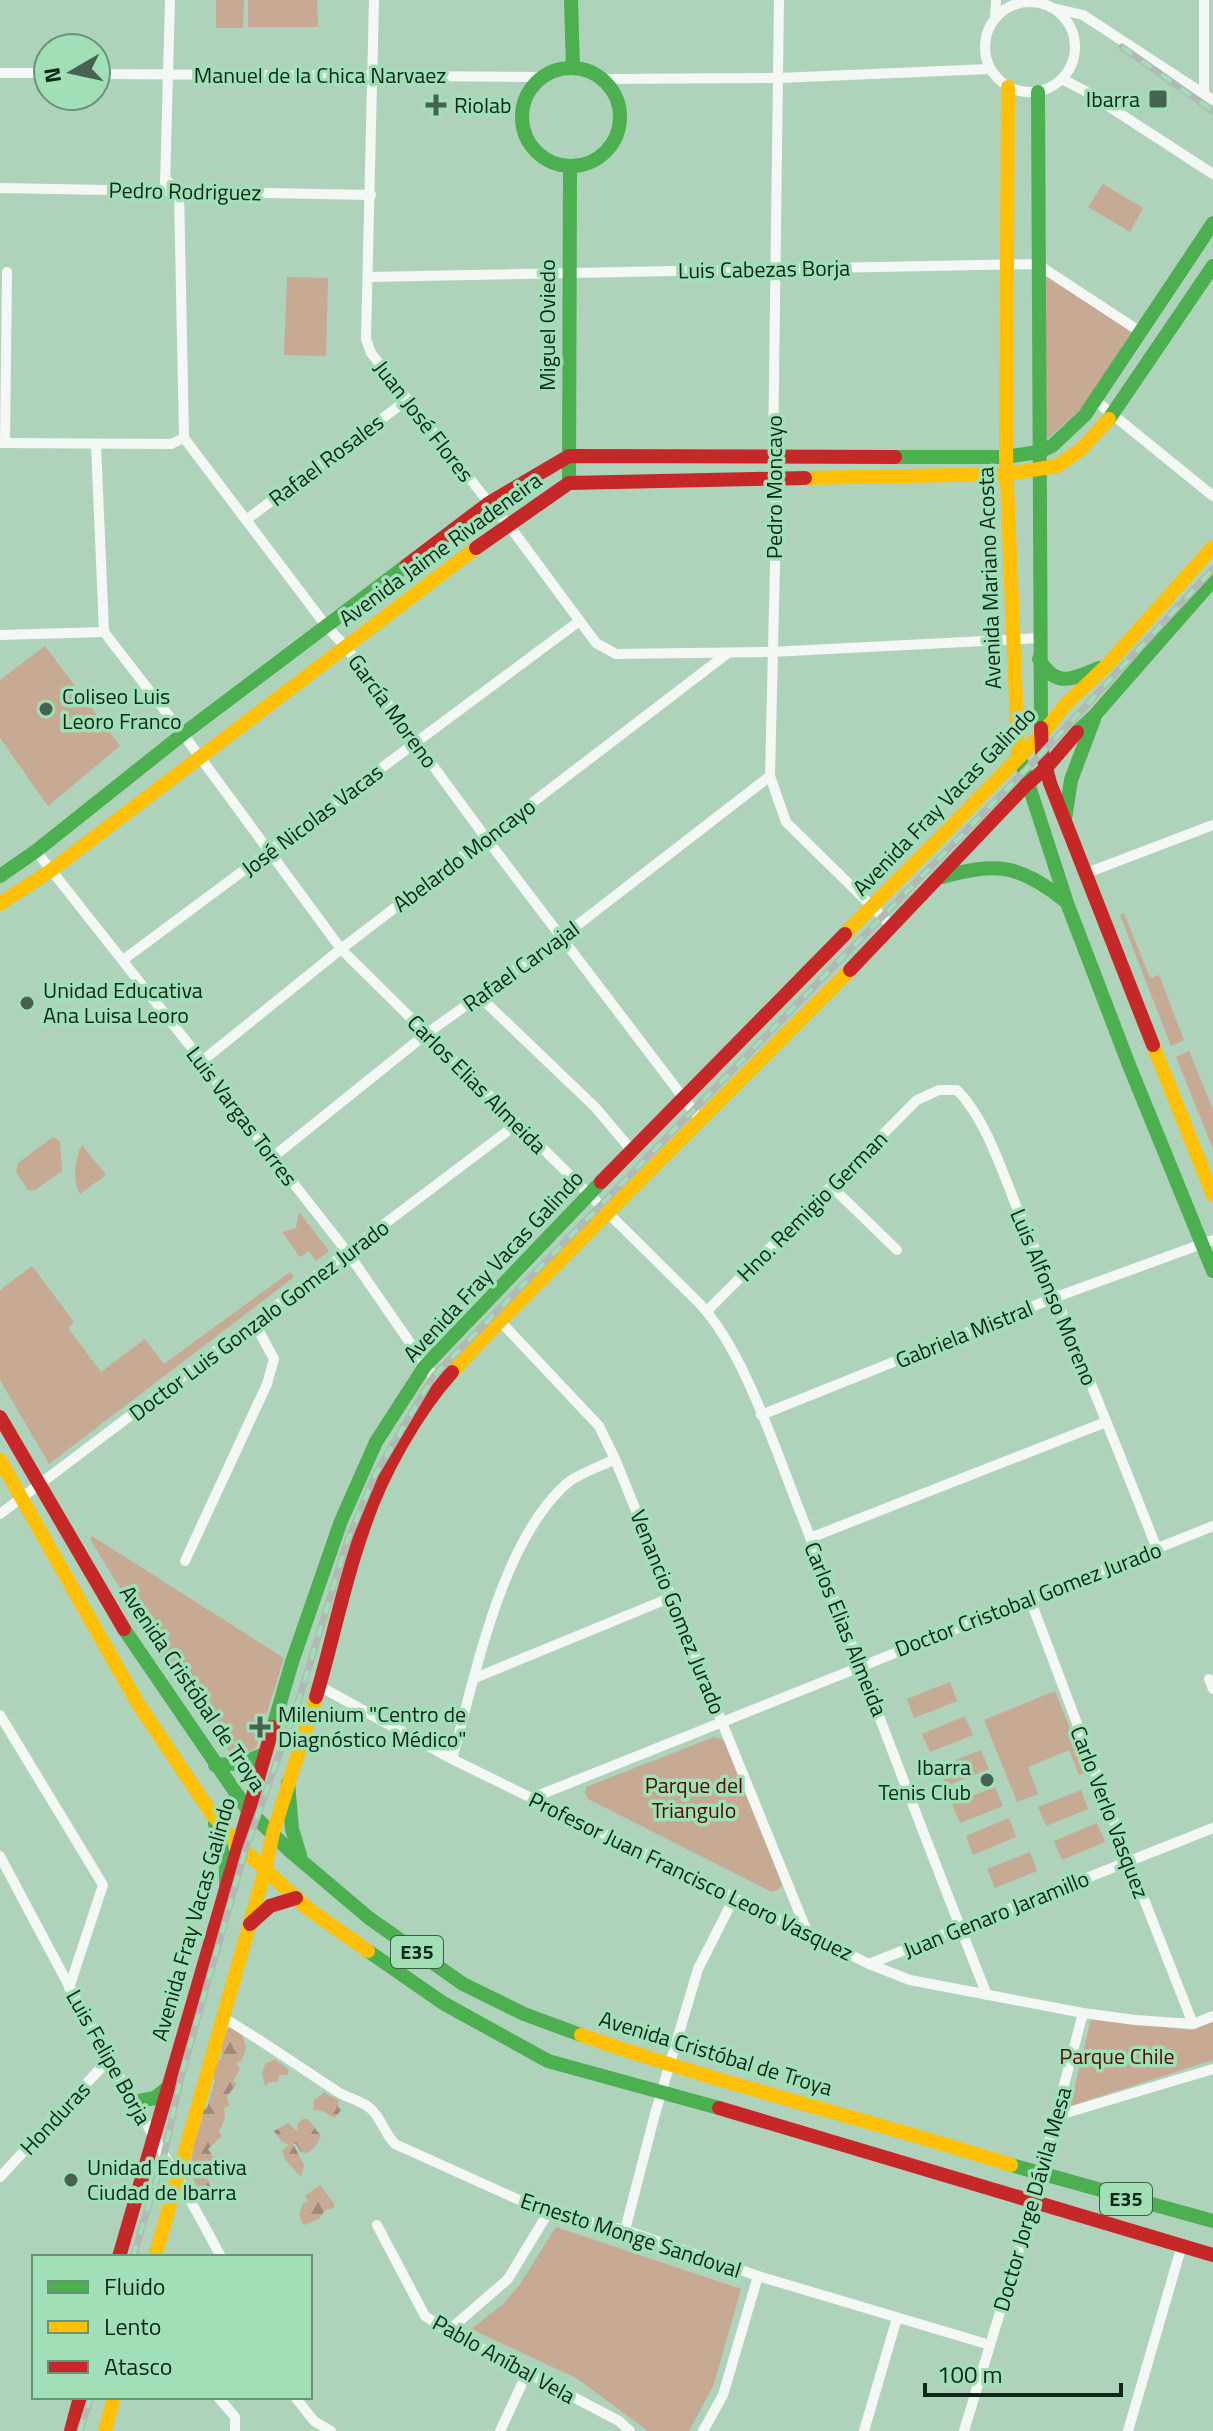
<svg xmlns="http://www.w3.org/2000/svg" width="1213" height="2431" viewBox="0 0 1213 2431" font-family="'Titillium Web',sans-serif">
  <defs>
    <pattern id="forest-firs" width="22" height="20" patternUnits="userSpaceOnUse" patternTransform="scale(2)"><rect width="22" height="20" fill="#c7aa93"/><path d="M5 1l3.5 6h-7zM16 11l3.5 6h-7z" fill="#a08a77"/></pattern>
  </defs>
  <rect width="100%" height="100%" fill="#afd2bb"/>
  <g fill="#c7aa93">
    <polygon points="216,0 244,0 243,28 216,28"/>
    <polygon points="248,0 317,0 318,27 248,27"/>
    <polygon points="1103,184 1143,208 1130,232 1088,207"/>
    <polygon points="287,277 328,278 326,356 284,355"/>
    <polygon points="1048,277 1132,331 1082,408 1044,442 1041,279"/>
    <polygon points="45,646 120,746 48,806 0,738 0,680"/>
    <polygon points="1124,913 1150,978 1159,975 1184,1040 1171,1046 1120,915"/>
    <polygon points="1189,1051 1213,1109 1213,1149 1176,1057"/>
    <polygon points="53,1137 60,1141 62,1171 35,1190 28,1190 16,1172 18,1163"/>
    <path d="M 82,1145 L 106,1175 L 80,1194 C 72,1182 75,1157 82,1145 Z"/>
    <polygon points="299,1212 329,1251 316,1261 309,1251 300,1257 282,1232 296,1228"/>
    <polygon points="32,1266 74,1322 68,1328 101,1372 145,1339 164,1364 290,1272 294,1277 49,1464 0,1380 0,1290"/>
    <polygon points="92,1536 284,1658 256,1748 244,1754 231,1754 169,1669 90,1539"/>
    <polygon points="950,1682 957,1701 914,1718 907,1699"/>
    <polygon points="1055,1691 1087,1772 1079,1775 1069,1750 1028,1767 1038,1794 1017,1802 984,1720"/>
    <polygon points="965,1716 973,1735 930,1752 922,1734"/>
    <polygon points="714,1737 726,1741 782,1884 779,1889 772,1892 588,1799 585,1793 586,1787"/>
    <polygon points="981,1750 989,1769 946,1786 938,1767"/>
    <polygon points="995,1787 1003,1806 960,1823 952,1804"/>
    <polygon points="1081,1790 1088,1809 1046,1826 1038,1807"/>
    <polygon points="1009,1818 1016,1837 973,1855 966,1836"/>
    <polygon points="1097,1823 1105,1842 1062,1860 1054,1841"/>
    <polygon points="1030,1852 1037,1871 995,1888 987,1869"/>
    <polygon points="1091,2019 1192,2030 1213,2022 1213,2060 1070,2106"/>
    <polygon points="556,2227 741,2289 714,2384 689,2431 648,2431 576,2378 471,2329 502,2305 520,2284"/>
  </g>
  <g fill="url(#forest-firs)">
    <path d="M 230,2026 L 241,2031 L 246,2048 L 242,2060 L 236,2063 L 240,2069 L 233,2082 L 237,2084 L 227,2096 L 229,2106 L 224,2108 L 225,2118 L 219,2132 L 222,2136 L 208,2149 L 214,2158 L 210,2166 L 202,2165 C 204,2176 212,2183 213,2194 L 204,2197 C 186,2177 191,2154 198,2130 C 201,2122 204,2121 201,2112 L 207,2108 L 215,2080 L 213,2077 L 216,2063 L 221,2059 L 223,2038 Z"/>
    <polygon points="275,2059 289,2070 287,2075 279,2075 278,2082 270,2082 265,2086 262,2073 265,2064"/>
    <polygon points="324,2093 339,2100 338,2107 341,2110 335,2118 322,2111 313,2110 314,2100"/>
    <polygon points="303,2119 308,2119 321,2136 314,2148 307,2153 301,2152 296,2144 293,2144 304,2165 301,2177 286,2161 282,2150 289,2145 280,2140 274,2131 288,2123 297,2131 298,2123"/>
    <path d="M 320,2185 L 334,2203 L 334,2208 L 325,2210 L 319,2219 L 304,2225 C 298,2218 300,2211 303,2203 L 308,2202 L 305,2196 Z"/>
  </g>
  <g fill="none" stroke-linecap="round" stroke-linejoin="round">
    <g stroke="#f3f8f5" stroke-width="10">
      <polyline points="374,0 366,339 371,353 489,503 508,524 596,643 616,654 771,652 1040,638"/>
      <polyline points="779,0 773,455 777,479 770,776 786,822 892,926"/>
      <circle cx="1030" cy="47" r="45"/>
      <polyline points="1053,8 1083,15 1213,100"/>
      <polyline points="995,18 996,0"/>
      <polyline points="0,73 48,73"/>
      <polyline points="96,74 543,77"/>
      <polyline points="603,79 778,78 990,69"/>
      <polyline points="1062,79 1085,91 1213,174"/>
      <polyline points="1204,94 1204,0"/>
      <polyline points="165,179 179,191 184,438 327,627 345,646 486,838 701,1121"/>
      <polyline points="165,185 170,0"/>
      <polyline points="0,188 371,195"/>
      <polyline points="368,277 1037,264 1139,331"/>
      <polyline points="1096,401 1213,496"/>
      <polyline points="0,443 171,444 184,438"/>
      <polyline points="5,443 7,272"/>
      <path d="M 96,444 L 104,632 L 183,734 L 341,949 L 698,1302 C 744,1349 776,1452 801,1514 C 864,1674 923,1835 987,1995"/>
      <polyline points="246,520 407,400"/>
      <polyline points="0,635 104,632"/>
      <polyline points="36,851 202,1061 244,1120 348,1253 440,1386"/>
      <polyline points="1084,874 1213,825"/>
      <polyline points="123,960 578,622"/>
      <polyline points="480,997 596,1108 632,1151"/>
      <polyline points="202,1061 341,949 728,653"/>
      <polyline points="273,1157 426,1034 562,937 770,776"/>
      <polyline points="832,1187 897,1250"/>
      <path d="M 707,1311 L 917,1100 L 939,1090 L 957,1090 C 987,1120 1003,1175 1020,1215 C 1068,1325 1113,1437 1157,1549"/>
      <polyline points="500,1321 599,1426 615,1459 808,1934"/>
      <polyline points="761,1415 1056,1297 1213,1240"/>
      <polyline points="0,1514 517,1124"/>
      <polyline points="810,1538 1106,1422"/>
      <polyline points="185,1561 267,1384 274,1359 255,1324"/>
      <polyline points="1030,1599 1129,1861 1193,2024"/>
      <polyline points="475,1678 672,1597"/>
      <polyline points="1209,1679 1213,1689"/>
      <polyline points="319,1686 452,1759 869,1964 910,1980 1083,2013 1135,2020 1193,2024 1213,2016"/>
      <polyline points="0,1715 103,1885 69,1988"/>
      <path d="M 452,1759 C 476,1675 500,1544 566,1484 C 579,1473 600,1467 615,1459"/>
      <polyline points="532,1798 1213,1526"/>
      <path d="M 0,1856 C 36,1924 72,1993 110,2060 C 147,2126 186,2190 221,2257"/>
      <polyline points="869,1964 1213,1828"/>
      <path d="M 222,2017 C 262,2040 299,2067 338,2092 C 348,2098 362,2101 371,2109 C 381,2118 385,2134 395,2144 L 548,2213 L 625,2230 L 758,2276 L 990,2345"/>
      <polyline points="1056,2116 1213,2069"/>
      <polyline points="0,2177 109,2059"/>
      <polyline points="377,2225 425,2316 448,2331 619,2421 630,2431"/>
      <polyline points="625,2230 655,2114 698,1969 734,1898"/>
      <polyline points="448,2331 508,2279 548,2213"/>
      <polyline points="218,2397 235,2417 235,2431"/>
      <polyline points="295,2397 314,2421 331,2431"/>
      <polyline points="500,2431 527,2373"/>
      <polyline points="703,2431 723,2395 758,2276"/>
      <polyline points="864,2431 897,2318"/>
      <polyline points="964,2431 1033,2203 1083,2013"/>
      <polyline points="1128,2431 1182,2245"/>
    </g>
    <g stroke="#4caf50" stroke-width="14">
      <polyline points="571,0 573,68"/>
      <circle cx="571" cy="117" r="49"/>
      <polyline points="1038,92 1041,728"/>
      <polyline points="1109,419 1213,266"/>
      <polyline points="895,457 1006,457 1038,452 1052,446 1085,415 1213,223"/>
      <polyline points="569,483 570,166"/>
      <path d="M 1039,659 C 1056,689 1072,679 1099,668"/>
      <polyline points="1077,732 1095,715 1213,580"/>
      <polyline points="1018,752 1067,903 1129,1065 1213,1271"/>
      <polyline points="1065,819 1071,780 1094,719"/>
      <polyline points="0,876 36,851 183,734 407,565"/>
      <path d="M 942,877 C 996,862 1019,864 1064,900"/>
      <polyline points="124,1629 247,1809 291,1852 369,1918 463,1984 524,2014 581,2035"/>
      <polyline points="273,1727 292,1662 341,1521 376,1442 425,1366 601,1182"/>
      <polyline points="215,1765 243,1763 264,1754"/>
      <polyline points="288,1783 292,1829 300,1855"/>
      <polyline points="215,1824 226,1865 226,1884"/>
      <polyline points="368,1951 443,2003 548,2061 719,2108"/>
      <polyline points="134,2102 155,2098 166,2089"/>
      <polyline points="1011,2165 1213,2221"/>
    </g>
    <g stroke="#ffc107" stroke-width="14">
      <polyline points="1008,87 1006,457 1018,752"/>
      <polyline points="805,478 1008,474 1057,466 1080,450 1109,419"/>
      <polyline points="0,904 50,871 476,548"/>
      <polyline points="845,934 1043,733 1065,705 1108,664 1213,547"/>
      <polyline points="1153,1045 1213,1195"/>
      <polyline points="452,1372 500,1321 850,970"/>
      <polyline points="0,1460 137,1702 212,1814 237,1844 307,1908 368,1951"/>
      <path d="M 581,2035 C 722,2085 868,2119 1011,2165"/>
      <polyline points="155,2257 265,1870 273,1833 316,1697"/>
      <polyline points="105,2431 114,2397"/>
    </g>
    <g stroke="#c62828" stroke-width="14">
      <polyline points="476,548 569,483 805,478"/>
      <polyline points="407,565 489,503 569,456 895,457"/>
      <polyline points="1041,728 1042,753 1050,783 1153,1045"/>
      <polyline points="850,970 1026,785 1046,768 1077,732"/>
      <polyline points="601,1182 845,934"/>
      <polyline points="0,1417 124,1629"/>
      <path d="M 316,1697 C 333,1640 344,1581 364,1526 C 381,1475 416,1412 452,1372"/>
      <polyline points="250,1924 270,1906 296,1898"/>
      <polyline points="719,2108 1213,2255"/>
      <polyline points="119,2257 273,1727"/>
      <polyline points="71,2431 80,2397"/>
    </g>
    <g stroke="#b1b9b4" stroke-width="7">
      <g id="rail">
        <polyline points="1122,47 1213,111"/>
        <polyline points="133,2257 164,2155 181,2077 245,1851 300,1696 347,1542 375,1475 433,1377 1042,753 1213,569"/>
        <polyline points="80,2431 91,2397"/>
      </g>
    </g>
    <use href="#rail" stroke="#a1e0b7" stroke-width="4" stroke-dasharray="12" stroke-linecap="butt"/>
  </g>
  <g fill="#466351" stroke="#a1e0b7" stroke-width="3">
    <rect x="1148" y="89" width="20" height="20" rx="4"/>
    <path d="M432 93h8v8h8v8h-8v8h-8v-8h-8v-8h8z"/>
    <circle cx="46" cy="709" r="8"/>
    <circle cx="27" cy="1003" r="8"/>
    <path d="M256 1715h8v8h8v8h-8v8h-8v-8h-8v-8h8z"/>
    <circle cx="987" cy="1780" r="8"/>
    <circle cx="71" cy="2180" r="8"/>
  </g>
  <g text-anchor="middle" stroke-width="7" stroke-linejoin="round" paint-order="stroke">
    <g fill="#a1e0b7" stroke="#395e48" stroke-width="2">
      <rect x="391" y="1936" width="52" height="32" rx="6"/>
      <rect x="1100" y="2183" width="52" height="32" rx="6"/>
    </g>
    <g font-size="20" font-weight="bold" fill="#0d2718">
      <text x="417" y="1959">E35</text>
      <text x="1126" y="2206">E35</text>
    </g>
    <g font-size="22" fill="#0d2718" stroke="#a1e0b7">
      <text x="320" y="83">Manuel de la Chica Narvaez</text>
      <text transform="translate(185 191) rotate(1)" y="8">Pedro Rodriguez</text>
      <text transform="translate(764 269) rotate(-1)" y="8">Luis Cabezas Borja</text>
      <text transform="translate(547 325) rotate(-90)" y="8">Miguel Oviedo</text>
      <text transform="translate(424 421) rotate(52)" y="8">Juan José Flores</text>
      <text transform="translate(326 460) rotate(-37)" y="8">Rafael Rosales</text>
      <text transform="translate(774 487) rotate(-90)" y="8">Pedro Moncayo</text>
      <text transform="translate(440 549) rotate(-36)" y="8">Avenida Jaime Rivadeneira</text>
      <text transform="translate(989 578) rotate(-92)" y="8">Avenida Mariano Acosta</text>
      <text transform="translate(393 711) rotate(54)" y="8">García Moreno</text>
      <text transform="translate(944 801) rotate(-46)" y="8">Avenida Fray Vacas Galindo</text>
      <text transform="translate(312 820) rotate(-37)" y="8">José Nicolas Vacas</text>
      <text transform="translate(464 855) rotate(-37)" y="8">Abelardo Moncayo</text>
      <text transform="translate(521 966) rotate(-36)" y="8">Rafael Carvajal</text>
      <text transform="translate(477 1084) rotate(45)" y="8">Carlos Elias Almeida</text>
      <text transform="translate(242 1116) rotate(53)" y="8">Luis Vargas Torres</text>
      <text transform="translate(812 1206) rotate(-45)" y="8">Hno. Remigio German</text>
      <text transform="translate(493 1266) rotate(-47)" y="8">Avenida Fray Vacas Galindo</text>
      <text transform="translate(1054 1297) rotate(67)" y="8">Luis Alfonso Moreno</text>
      <text transform="translate(259 1320) rotate(-37)" y="8">Doctor Luis Gonzalo Gomez Jurado</text>
      <text transform="translate(964 1334) rotate(-22)" y="8">Gabriela Mistral</text>
      <text transform="translate(1028 1599) rotate(-21)" y="8">Doctor Cristobal Gomez Jurado</text>
      <text transform="translate(678 1612) rotate(68)" y="8">Venancio Gomez Jurado</text>
      <text transform="translate(846 1629) rotate(68)" y="8">Carlos Elias Almeida</text>
      <text transform="translate(193 1688) rotate(56)" y="8">Avenida Cristóbal de Troya</text>
      <text transform="translate(1110 1812) rotate(69)" y="8">Carlo Verlo Vasquez</text>
      <text transform="translate(691 1876) rotate(26)" y="8">Profesor Juan Francisco Leoro Vasquez</text>
      <text transform="translate(996 1914) rotate(-22)" y="8">Juan Genaro Jaramillo</text>
      <text transform="translate(193 1919) rotate(-74)" y="8">Avenida Fray Vacas Galindo</text>
      <text transform="translate(716 2053) rotate(17)" y="8">Avenida Cristóbal de Troya</text>
      <text transform="translate(109 2057) rotate(61)" y="8">Luis Felipe Borja</text>
      <text transform="translate(55 2118) rotate(-47)" y="8">Honduras</text>
      <text transform="translate(1032 2199) rotate(-74)" y="8">Doctor Jorge Dávila Mesa</text>
      <text transform="translate(631 2235) rotate(18)" y="8">Ernesto Monge Sandoval</text>
      <text transform="translate(504 2359) rotate(29)" y="8">Pablo Aníbal Vela</text>
    </g>
    <g font-size="22" fill="#0d2718" stroke="#a1e0b7" text-anchor="start">
      <text x="1140" y="107" text-anchor="end">Ibarra</text>
      <text x="454" y="113">Riolab</text>
      <text x="62" y="704">Coliseo Luis<tspan x="62" dy="25">Leoro Franco</tspan></text>
      <text x="43" y="998">Unidad Educativa<tspan x="43" dy="25">Ana Luisa Leoro</tspan></text>
      <text x="278" y="1722">Milenium "Centro de<tspan x="278" dy="25">Diagnóstico Médico"</tspan></text>
      <text x="971" y="1775" text-anchor="end">Ibarra<tspan x="971" dy="25">Tenis Club</tspan></text>
      <text x="87" y="2175">Unidad Educativa<tspan x="87" dy="25">Ciudad de Ibarra</tspan></text>
    </g>
    <g font-size="22" fill="#520c00" stroke="#a1e0b7">
      <text x="694" y="1793">Parque del<tspan x="694" dy="25">Triangulo</tspan></text>
      <text x="1117" y="2064">Parque Chile</text>
    </g>
  </g>
  <rect x="32" y="2255" width="280" height="144" fill="#a1e0b7" stroke="#669677" stroke-width="2"/>
  <rect x="48" y="2281" width="40" height="12" fill="#4caf50" stroke="#669677" stroke-width="2"/>
  <text x="104" y="2295" font-size="24" fill="#0d2718">Fluido</text>
  <rect x="48" y="2321" width="40" height="12" fill="#ffc107" stroke="#669677" stroke-width="2"/>
  <text x="104" y="2335" font-size="24" fill="#0d2718">Lento</text>
  <rect x="48" y="2361" width="40" height="12" fill="#c62828" stroke="#669677" stroke-width="2"/>
  <text x="104" y="2375" font-size="24" fill="#0d2718">Atasco</text>
  <g transform="translate(72 72) rotate(261)"><circle r="38" fill="#a1e0b7" stroke="#669677" stroke-width="2"/>
  <path d="M0-6L14 30L0 20L-14 30Z" fill="#466351"/>
  <text y="-12" font-size="22" font-weight="bold" text-anchor="middle" fill="#0d2718">N</text>
  </g>
  <path d="M925 2383v12h196v-12" fill="none" stroke="#0d2718" stroke-width="4"/>
  <text x="937" y="2383" font-size="24" fill="#0d2718" stroke="#a1e0b7" stroke-width="6" paint-order="stroke">100 m</text>
</svg>
